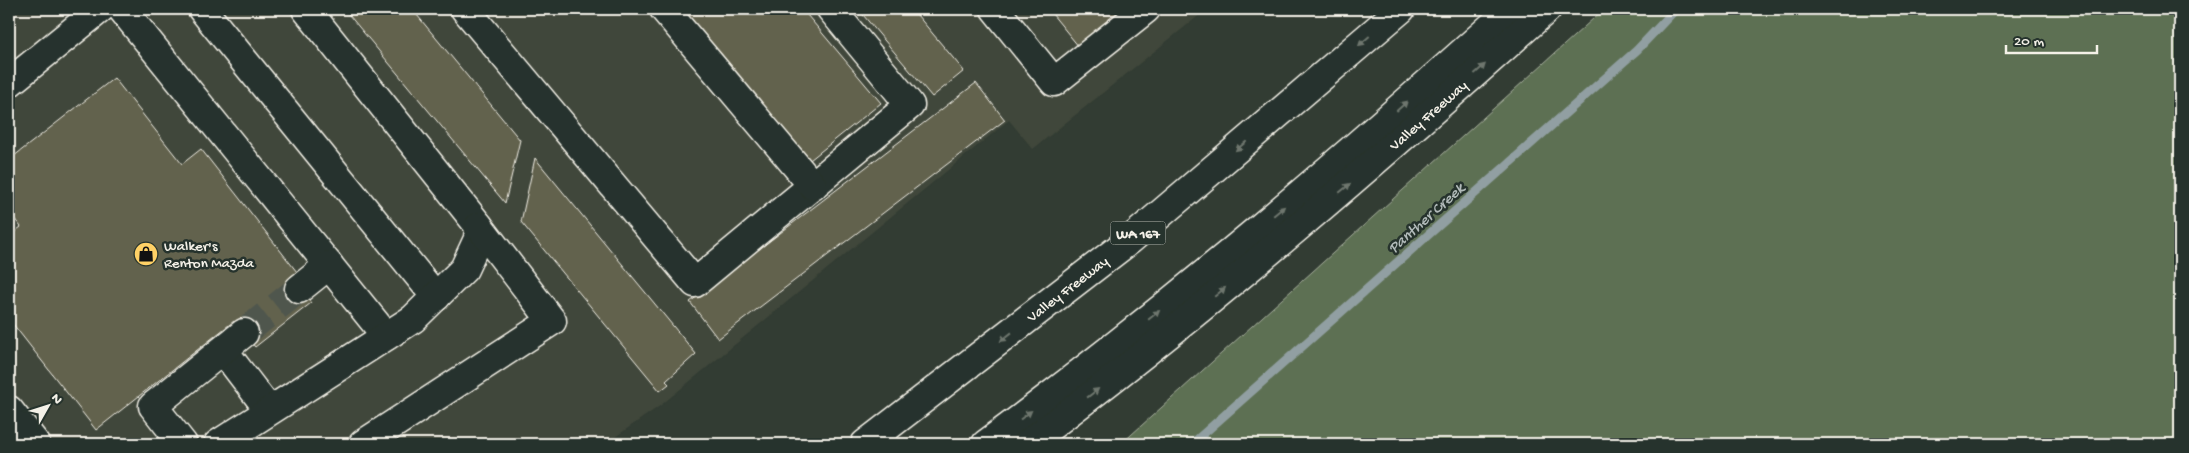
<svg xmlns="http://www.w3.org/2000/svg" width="2189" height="453" viewBox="0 0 2189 453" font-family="'Gochi Hand',sans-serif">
  <rect width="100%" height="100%" fill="#323c33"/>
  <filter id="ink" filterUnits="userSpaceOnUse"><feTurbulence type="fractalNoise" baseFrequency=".02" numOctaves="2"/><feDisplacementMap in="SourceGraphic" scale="10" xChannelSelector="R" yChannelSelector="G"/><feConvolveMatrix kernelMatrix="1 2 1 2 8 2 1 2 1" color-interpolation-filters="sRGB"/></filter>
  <g filter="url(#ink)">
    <polygon fill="#40473b" points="9,9 1207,9 1033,149 1009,120 661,405 605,444 9,444"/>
    <polygon fill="#5d7053" stroke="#a8b09e" points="1604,9 2180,9 2180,444 1121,444"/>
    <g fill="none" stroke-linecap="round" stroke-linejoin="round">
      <polyline stroke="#919fa2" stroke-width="9" points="1192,444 1637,50 1676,9"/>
    </g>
    <g fill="#62624d" stroke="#f4f1e8">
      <polygon points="344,9 412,9 520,140 505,203"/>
      <polygon points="683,9 802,9 881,103 810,160"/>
      <polygon points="858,9 912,9 964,71 932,97"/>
      <polygon points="1048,9 1126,9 1079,47"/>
      <polygon points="114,78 182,164 201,149 297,272 290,277 311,303 255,347 234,321 96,430 9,319 9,236 21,227 9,212 9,160"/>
      <polygon points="976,83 1005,120 718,339 690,302"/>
      <polygon points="535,158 696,354 666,381 669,384 660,391 521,222"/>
    </g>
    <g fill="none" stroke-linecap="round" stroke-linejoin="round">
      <polyline stroke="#4f574e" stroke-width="28" stroke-dasharray="28 14" stroke-linecap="butt" points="244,333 299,289"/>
      <g stroke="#f4f1e8" stroke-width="31">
        <g id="minor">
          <polyline points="122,9 386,336"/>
          <polyline points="202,9 436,297"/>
          <polyline points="465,9 695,283 910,105 831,9"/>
          <polyline points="664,9 813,186"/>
          <polyline points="995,9 1054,82 1146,9"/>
          <polyline points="9,83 100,9"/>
          <polyline points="299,289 329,265"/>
          <polyline points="223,350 269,410"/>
          <polyline points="9,410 36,444"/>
          <polyline points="183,444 153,406 244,333"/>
          <polyline points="218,444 413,319 464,269 478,239 479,226 306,9"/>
          <polyline points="363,444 552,321 479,226"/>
        </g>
      </g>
      <g stroke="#f4f1e8" stroke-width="31">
        <g id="highway">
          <path id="s1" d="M 865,444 L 1130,240 L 1401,9"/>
          <path d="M 986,444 C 1169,309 1342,161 1511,9"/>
          <path id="s2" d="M 1027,444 C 1208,309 1378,160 1547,9"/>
        </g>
      </g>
      <use href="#minor" stroke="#26332d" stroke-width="28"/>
      <use href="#highway" stroke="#26332d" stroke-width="28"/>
    </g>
    <defs><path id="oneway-solid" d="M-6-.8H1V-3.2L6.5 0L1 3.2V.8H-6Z" transform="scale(1.25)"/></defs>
    <g fill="#6e766e">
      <use href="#oneway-solid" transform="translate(1364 41) rotate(139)"/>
      <use href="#oneway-solid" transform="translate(1480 69) rotate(-42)"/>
      <use href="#oneway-solid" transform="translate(1402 106) rotate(-42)"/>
      <use href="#oneway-solid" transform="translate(1241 146) rotate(140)"/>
      <use href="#oneway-solid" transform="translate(1345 188) rotate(-40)"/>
      <use href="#oneway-solid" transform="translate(1279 211) rotate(-40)"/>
      <use href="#oneway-solid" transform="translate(1220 292) rotate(-40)"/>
      <use href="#oneway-solid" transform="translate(1154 315) rotate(-39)"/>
      <use href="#oneway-solid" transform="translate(1006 337) rotate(142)"/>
      <use href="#oneway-solid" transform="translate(1093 393) rotate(-38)"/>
      <use href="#oneway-solid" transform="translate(1026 415) rotate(-37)"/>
    </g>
  </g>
  <defs>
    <g id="shop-disc" transform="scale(1.25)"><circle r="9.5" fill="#ffd166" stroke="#26332d"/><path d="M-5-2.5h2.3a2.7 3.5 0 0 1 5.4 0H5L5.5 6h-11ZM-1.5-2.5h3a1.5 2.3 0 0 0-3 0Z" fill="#111"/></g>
  </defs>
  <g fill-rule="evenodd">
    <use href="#shop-disc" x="146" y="254"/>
  </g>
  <g text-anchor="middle" stroke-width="5" stroke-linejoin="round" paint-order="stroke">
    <rect fill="#26332d" stroke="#b6b8b0" stroke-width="1" x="1110.5" y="221.5" width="55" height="23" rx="4"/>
    <g font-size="14" font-weight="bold" fill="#f4f1e8">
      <text x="1138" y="238">WA 167</text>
    </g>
    <g font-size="15" fill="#f4f1e8" stroke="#26332d">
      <text dy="5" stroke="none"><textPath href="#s2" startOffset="519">Valley Freeway</textPath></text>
      <text dy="5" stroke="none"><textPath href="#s1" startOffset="255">Valley Freeway</textPath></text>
    </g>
    <g font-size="15" fill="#f4f1e8" stroke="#26332d" text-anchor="start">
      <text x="164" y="250">Walker's<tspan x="164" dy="17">Renton Mazda</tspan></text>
    </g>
    <g font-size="16" font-style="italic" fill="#b2bbba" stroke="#26332d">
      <text transform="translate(1425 217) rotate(-42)" y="6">Panther Creek</text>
    </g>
  </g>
  <rect width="2189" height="453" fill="none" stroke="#26332d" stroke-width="30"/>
  <rect x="15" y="15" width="2159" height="423" fill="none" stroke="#f4f1e8" stroke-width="2" filter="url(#ink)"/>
  <g transform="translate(48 406) rotate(51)" stroke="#26332d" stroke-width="4" paint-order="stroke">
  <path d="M0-4L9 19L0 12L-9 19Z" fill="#f4f1e8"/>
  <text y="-8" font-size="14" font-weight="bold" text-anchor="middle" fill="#f4f1e8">N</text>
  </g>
  <path d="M2006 45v8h91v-8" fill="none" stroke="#f4f1e8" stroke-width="2.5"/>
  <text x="2014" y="45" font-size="15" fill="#f4f1e8" stroke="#26332d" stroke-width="4" paint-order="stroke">20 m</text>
</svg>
